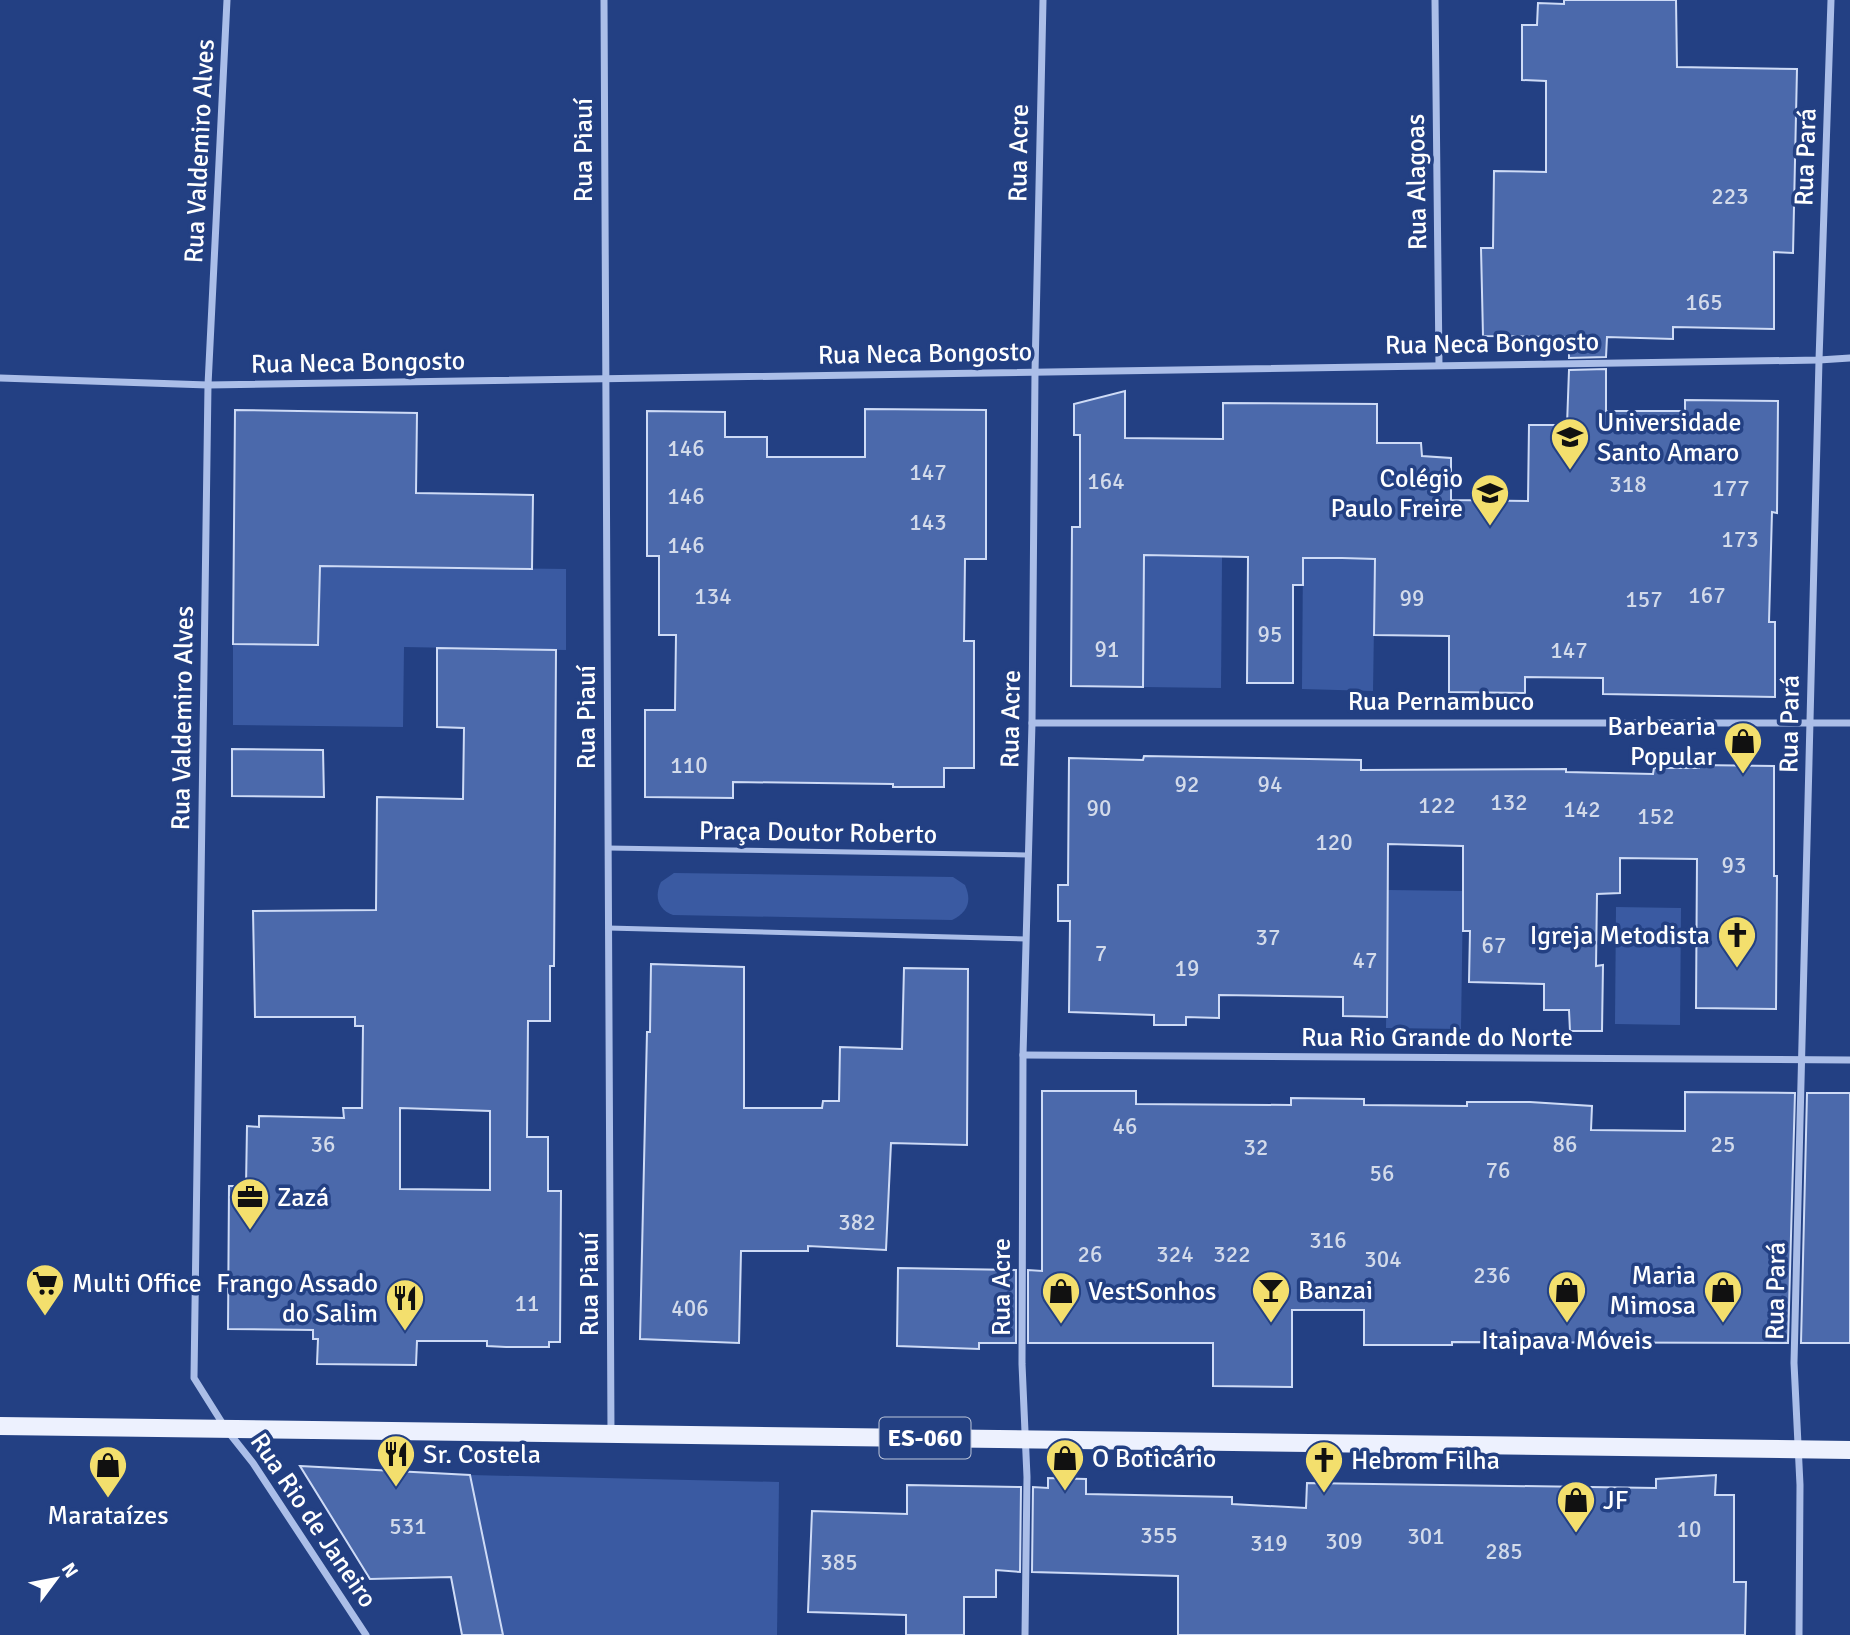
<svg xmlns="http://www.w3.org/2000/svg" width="1850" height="1635" viewBox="0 0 1850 1635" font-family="Signika,sans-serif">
  <rect width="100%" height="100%" fill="#234083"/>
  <g fill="#3a5aa2">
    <polygon points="1144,555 1222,557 1221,688 1143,687"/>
    <polygon points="1303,558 1375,559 1373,691 1302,689"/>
    <polygon points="320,566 566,569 566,650 404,647 403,727 233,725 233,644 318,645"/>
    <path d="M 674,873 L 953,877 L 965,885 C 972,901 968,912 952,920 L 673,915 C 658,910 654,896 661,882 Z"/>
    <polygon points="1388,890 1463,891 1461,1029 1386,1028"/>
    <polygon points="1616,907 1681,908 1680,1025 1615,1024"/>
    <polygon points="470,1475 779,1482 777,1635 503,1635"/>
  </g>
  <g fill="#4b69ab" stroke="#cedbf6" stroke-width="2" fill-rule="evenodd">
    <polygon points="1564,0 1676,0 1677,67 1797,69 1793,253 1774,252 1774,329 1673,327 1673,339 1607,337 1606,357 1569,358 1569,337 1483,336 1481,248 1493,248 1494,171 1546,172 1546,81 1522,80 1522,25 1537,25 1538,3 1564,4"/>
    <polygon points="1606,369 1606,411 1685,411 1685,400 1778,401 1777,513 1772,512 1769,622 1775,622 1775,697 1603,694 1603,678 1525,677 1525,693 1449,692 1449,636 1374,635 1375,559 1342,558 1303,558 1303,585 1293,585 1293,683 1247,683 1248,557 1144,555 1143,687 1071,686 1072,527 1080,527 1080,435 1074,435 1074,404 1125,391 1125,438 1223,439 1223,403 1377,404 1377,443 1421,443 1422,456 1451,458 1451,500 1528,501 1529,425 1567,425 1569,370"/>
    <polygon points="865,409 986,410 986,559 965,559 964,641 974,641 974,768 944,768 944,787 893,787 893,784 733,782 733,798 645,797 645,710 675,710 676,635 659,635 659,556 647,556 647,411 725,412 725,437 767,437 767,457 865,457"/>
    <polygon points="235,410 417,413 416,493 533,495 532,569 320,566 318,645 233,644"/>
    <path d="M 437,648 L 556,650 L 554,966 L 550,966 L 550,1021 L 528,1021 L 527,1137 L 548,1137 L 548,1191 L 561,1191 L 560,1342 L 549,1342 L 549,1347 L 506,1347 L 487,1346 L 487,1341 L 417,1341 L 416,1365 L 317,1364 L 318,1339 L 313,1339 L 313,1330 L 228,1329 L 229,1186 L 246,1186 L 247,1126 L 259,1127 L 259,1116 L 344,1118 L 343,1108 L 362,1108 L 363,1026 L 355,1026 L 355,1017 L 255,1017 L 253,911 L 376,910 L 377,797 L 463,799 L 464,728 L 437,727 ZM 400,1108 L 490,1111 L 490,1190 L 400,1189 Z"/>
    <polygon points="232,749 323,750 324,797 232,796"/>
    <polygon points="1144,756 1361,760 1361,770 1566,769 1566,772 1653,774 1654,768 1699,768 1699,765 1774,766 1774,876 1777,876 1776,1009 1696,1008 1697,859 1620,858 1620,893 1597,894 1596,966 1603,965 1602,1031 1570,1031 1569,1010 1544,1010 1544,984 1469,982 1470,931 1463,931 1463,846 1388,844 1387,1017 1343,1016 1343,997 1219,995 1219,1018 1186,1017 1186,1025 1154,1025 1154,1015 1069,1012 1070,921 1058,921 1058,885 1068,885 1069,758 1143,760"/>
    <polygon points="651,964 744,967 744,1108 822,1108 823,1101 839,1101 840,1047 902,1049 904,968 968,969 967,1145 891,1143 886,1250 808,1246 808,1251 741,1251 739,1343 640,1339 647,1032 650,1032"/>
    <polygon points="1042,1091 1136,1091 1136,1104 1291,1105 1291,1098 1364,1099 1364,1105 1467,1106 1467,1102 1530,1102 1592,1106 1591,1130 1685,1131 1685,1092 1795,1093 1788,1343 1452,1342 1452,1345 1364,1345 1364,1310 1292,1310 1292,1387 1213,1386 1213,1343 1028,1343 1028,1270 1042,1271"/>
    <polygon points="1807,1093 1850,1093 1850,1343 1801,1343"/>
    <polygon points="898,1268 1016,1270 1016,1343 979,1343 979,1349 897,1346"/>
    <polygon points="300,1466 470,1475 503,1635 462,1635 451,1577 370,1579"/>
    <polygon points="1716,1475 1715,1495 1734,1495 1734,1582 1746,1582 1745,1635 1178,1635 1178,1576 1032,1572 1033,1487 1048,1488 1048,1478 1086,1479 1086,1494 1232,1497 1232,1504 1306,1508 1307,1483 1656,1488 1656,1479"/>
    <polygon points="907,1485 1021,1487 1020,1572 996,1570 996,1597 964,1597 964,1635 906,1635 906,1615 808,1612 812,1511 907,1514"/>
  </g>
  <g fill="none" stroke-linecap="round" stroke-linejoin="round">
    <g stroke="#abbee8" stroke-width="5">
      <polyline points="608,848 1027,855"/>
      <polyline points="608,928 1026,939"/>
    </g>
    <g stroke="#abbee8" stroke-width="7">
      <polyline points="227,0 208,385 194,1378 226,1429 253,1463 366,1635"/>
      <polyline points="604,0 611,1434"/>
      <polyline points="1435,0 1439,365"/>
      <polyline points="0,378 208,385 1819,360 1850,358"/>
      <polyline points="1032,723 1850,723"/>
      <polyline points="1023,1055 1850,1060"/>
      <polyline points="1025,1635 1027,1477 1022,1364 1023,1055 1032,723 1035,373 1043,0"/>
      <polyline points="1799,1635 1800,1485 1794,1363 1819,360 1831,0"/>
    </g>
    <polyline stroke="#edf1fe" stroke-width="18" points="0,1426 1850,1450"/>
  </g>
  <defs>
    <g id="university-pin" transform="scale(2.0125)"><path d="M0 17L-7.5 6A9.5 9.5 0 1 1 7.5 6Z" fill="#f3df6d" stroke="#234083"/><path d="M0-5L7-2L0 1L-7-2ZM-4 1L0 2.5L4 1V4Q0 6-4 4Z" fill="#111"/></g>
    <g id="school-pin" transform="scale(2.0125)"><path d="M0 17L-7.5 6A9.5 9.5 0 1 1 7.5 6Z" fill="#f3df6d" stroke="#234083"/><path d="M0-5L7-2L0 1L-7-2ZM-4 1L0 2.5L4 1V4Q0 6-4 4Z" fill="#111"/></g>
    <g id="shop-pin" transform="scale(2.0125)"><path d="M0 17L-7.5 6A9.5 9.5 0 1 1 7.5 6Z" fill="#f3df6d" stroke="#234083"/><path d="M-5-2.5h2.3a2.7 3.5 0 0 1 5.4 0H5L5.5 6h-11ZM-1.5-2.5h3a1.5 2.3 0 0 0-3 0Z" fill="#111"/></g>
    <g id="church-pin" transform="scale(2.0125)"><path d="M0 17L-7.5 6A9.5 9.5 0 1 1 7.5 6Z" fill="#f3df6d" stroke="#234083"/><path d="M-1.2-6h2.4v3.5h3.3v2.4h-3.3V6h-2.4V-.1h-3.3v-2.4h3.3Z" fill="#111"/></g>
    <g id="office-pin" transform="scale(2.0125)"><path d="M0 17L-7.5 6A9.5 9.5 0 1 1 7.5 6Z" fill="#f3df6d" stroke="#234083"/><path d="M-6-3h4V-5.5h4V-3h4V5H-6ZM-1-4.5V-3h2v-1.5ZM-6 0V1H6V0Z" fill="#111"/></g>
    <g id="supermarket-pin" transform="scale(2.0125)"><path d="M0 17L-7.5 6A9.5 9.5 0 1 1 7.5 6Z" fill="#f3df6d" stroke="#234083"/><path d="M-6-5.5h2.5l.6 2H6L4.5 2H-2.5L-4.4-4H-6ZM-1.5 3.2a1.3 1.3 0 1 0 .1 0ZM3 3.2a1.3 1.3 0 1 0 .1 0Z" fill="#111"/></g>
    <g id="bar-pin" transform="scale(2.0125)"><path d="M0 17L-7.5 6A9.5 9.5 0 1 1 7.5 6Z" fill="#f3df6d" stroke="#234083"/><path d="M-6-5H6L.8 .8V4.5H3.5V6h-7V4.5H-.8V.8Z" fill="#111"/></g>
    <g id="restaurant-pin" transform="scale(2.0125)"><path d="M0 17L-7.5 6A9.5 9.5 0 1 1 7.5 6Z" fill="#f3df6d" stroke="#234083"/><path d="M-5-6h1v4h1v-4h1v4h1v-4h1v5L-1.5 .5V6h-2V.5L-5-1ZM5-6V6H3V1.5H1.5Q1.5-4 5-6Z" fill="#111"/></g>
  </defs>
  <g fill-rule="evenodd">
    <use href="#university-pin" x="1570" y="437"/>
    <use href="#school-pin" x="1490" y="493"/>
    <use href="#shop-pin" x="1743" y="741"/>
    <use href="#church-pin" x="1737" y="935"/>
    <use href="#office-pin" x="250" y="1197"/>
    <use href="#supermarket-pin" x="45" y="1283"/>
    <use href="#bar-pin" x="1271" y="1290"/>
    <use href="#shop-pin" x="1567" y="1290"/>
    <use href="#shop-pin" x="1723" y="1290"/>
    <use href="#shop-pin" x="1061" y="1291"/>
    <use href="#restaurant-pin" x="405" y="1298"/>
    <use href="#restaurant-pin" x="396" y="1454"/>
    <use href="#shop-pin" x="1065" y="1458"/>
    <use href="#church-pin" x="1324" y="1460"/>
    <use href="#shop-pin" x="108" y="1465"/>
    <use href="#shop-pin" x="1576" y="1500"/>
  </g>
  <g text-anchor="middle" stroke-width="7" stroke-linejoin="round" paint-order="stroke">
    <g font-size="23" fill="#d2daea">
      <text x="1730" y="204">223</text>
      <text x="1704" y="310">165</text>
      <text x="686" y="456">146</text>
      <text x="928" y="480">147</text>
      <text x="1106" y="489">164</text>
      <text x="1628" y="492">318</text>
      <text x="1731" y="496">177</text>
      <text x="686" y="504">146</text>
      <text x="928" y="530">143</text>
      <text x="1740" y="547">173</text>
      <text x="686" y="553">146</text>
      <text x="1707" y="603">167</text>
      <text x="713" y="604">134</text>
      <text x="1412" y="606">99</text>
      <text x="1644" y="607">157</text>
      <text x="1270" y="642">95</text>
      <text x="1107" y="657">91</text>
      <text x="1569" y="658">147</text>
      <text x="689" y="773">110</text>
      <text x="1187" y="792">92</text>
      <text x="1270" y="792">94</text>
      <text x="1509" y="810">132</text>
      <text x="1437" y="813">122</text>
      <text x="1099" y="816">90</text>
      <text x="1582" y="817">142</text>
      <text x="1656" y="824">152</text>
      <text x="1334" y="850">120</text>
      <text x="1734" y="873">93</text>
      <text x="1268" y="945">37</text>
      <text x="1494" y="953">67</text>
      <text x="1101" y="961">7</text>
      <text x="1365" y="968">47</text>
      <text x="1187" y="976">19</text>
      <text x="1125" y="1134">46</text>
      <text x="323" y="1152">36</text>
      <text x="1565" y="1152">86</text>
      <text x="1723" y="1152">25</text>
      <text x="1256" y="1155">32</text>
      <text x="1498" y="1178">76</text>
      <text x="1382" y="1181">56</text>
      <text x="857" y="1230">382</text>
      <text x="1328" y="1248">316</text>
      <text x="1090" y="1262">26</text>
      <text x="1175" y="1262">324</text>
      <text x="1232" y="1262">322</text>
      <text x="1383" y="1267">304</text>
      <text x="1492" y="1283">236</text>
      <text x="527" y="1311">11</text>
      <text x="690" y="1316">406</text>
      <text x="408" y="1534">531</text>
      <text x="1689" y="1537">10</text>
      <text x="1159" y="1543">355</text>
      <text x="1426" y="1544">301</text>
      <text x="1344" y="1549">309</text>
      <text x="1269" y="1551">319</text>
      <text x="1504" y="1559">285</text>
      <text x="839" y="1570">385</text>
    </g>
    <rect fill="#234083" stroke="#bdc6da" stroke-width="2" x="879.5" y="1417.5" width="91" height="41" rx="5"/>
    <g font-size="24" font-weight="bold" fill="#fff">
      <text x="925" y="1446">ES-060</text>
    </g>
    <g font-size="26" fill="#fff" stroke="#234083">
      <text transform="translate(583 150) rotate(-90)" y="9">Rua Piauí</text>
      <text transform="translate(199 151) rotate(-87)" y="9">Rua Valdemiro Alves</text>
      <text transform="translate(1018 153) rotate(-89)" y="9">Rua Acre</text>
      <text transform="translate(1805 157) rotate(-88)" y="9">Rua Pará</text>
      <text transform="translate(1416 182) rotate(-91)" y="9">Rua Alagoas</text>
      <text transform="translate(1492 343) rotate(-1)" y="9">Rua Neca Bongosto</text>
      <text transform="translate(925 353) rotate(-1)" y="9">Rua Neca Bongosto</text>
      <text transform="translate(358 362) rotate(-1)" y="9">Rua Neca Bongosto</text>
      <text x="1441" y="710">Rua Pernambuco</text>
      <text transform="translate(586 717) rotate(-90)" y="9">Rua Piauí</text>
      <text transform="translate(182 718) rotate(-89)" y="9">Rua Valdemiro Alves</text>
      <text transform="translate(1010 719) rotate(-89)" y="9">Rua Acre</text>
      <text transform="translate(1789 724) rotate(-89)" y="9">Rua Pará</text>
      <text transform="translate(818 832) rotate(1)" y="9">Praça Doutor Roberto</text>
      <text x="1437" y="1046">Rua Rio Grande do Norte</text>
      <text transform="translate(589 1284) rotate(-90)" y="9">Rua Piauí</text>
      <text transform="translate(1001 1287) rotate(-90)" y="9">Rua Acre</text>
      <text transform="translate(1775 1291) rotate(-89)" y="9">Rua Pará</text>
      <text transform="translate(314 1520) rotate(56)" y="9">Rua Rio de Janeiro</text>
    </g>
    <g font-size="26" fill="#fff" stroke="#234083" text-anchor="start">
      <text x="1597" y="431">Universidade<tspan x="1597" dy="30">Santo Amaro</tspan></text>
      <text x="1463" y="487" text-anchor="end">Colégio<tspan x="1463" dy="30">Paulo Freire</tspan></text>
      <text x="1716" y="735" text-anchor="end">Barbearia<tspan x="1716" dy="30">Popular</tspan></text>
      <text x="1710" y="944" text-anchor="end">Igreja Metodista</text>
      <text x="277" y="1206">Zazá</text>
      <text x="1696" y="1284" text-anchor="end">Maria<tspan x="1696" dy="30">Mimosa</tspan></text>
      <text x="72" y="1292">Multi Office</text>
      <text x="378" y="1292" text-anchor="end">Frango Assado<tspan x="378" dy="30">do Salim</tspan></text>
      <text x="1298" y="1299">Banzai</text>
      <text x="1088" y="1300">VestSonhos</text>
      <text x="1567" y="1349" text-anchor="middle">Itaipava Móveis</text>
      <text x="423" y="1463">Sr. Costela</text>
      <text x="1092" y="1467">O Boticário</text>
      <text x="1351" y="1469">Hebrom Filha</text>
      <text x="1603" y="1509">JF</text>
      <text x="108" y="1524" text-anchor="middle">Marataízes</text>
    </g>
  </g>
  <g transform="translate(56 1579) rotate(58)" stroke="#234083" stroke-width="5" paint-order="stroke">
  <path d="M0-5L12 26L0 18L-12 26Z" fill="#ffffff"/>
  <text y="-10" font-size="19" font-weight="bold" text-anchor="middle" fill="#ffffff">N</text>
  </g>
</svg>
